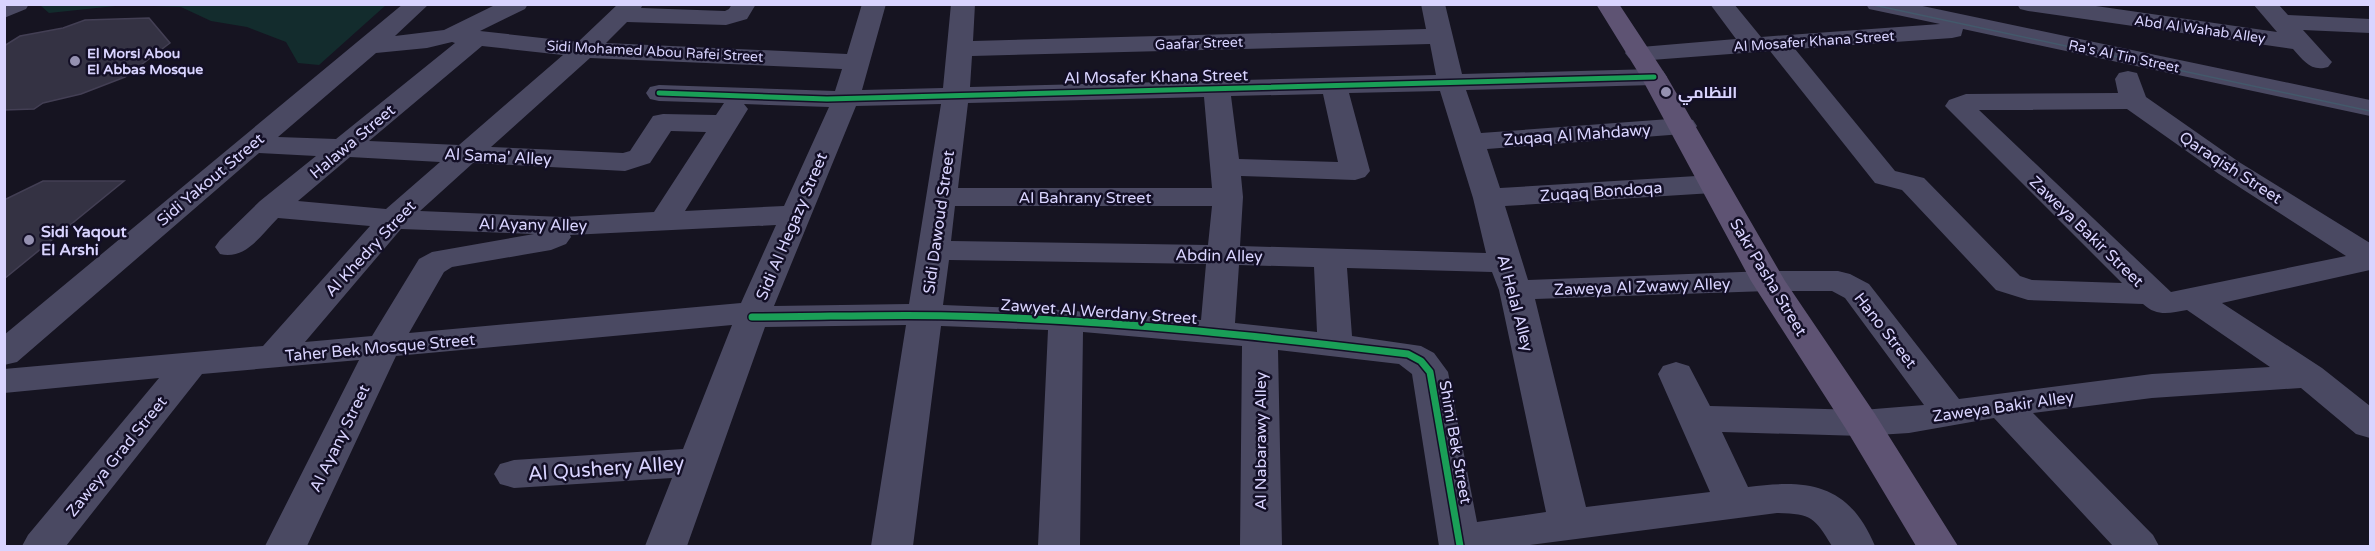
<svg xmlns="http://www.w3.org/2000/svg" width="2375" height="551" viewBox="0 0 2375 551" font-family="'Varela Round',Cairo,sans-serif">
  <rect width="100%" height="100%" fill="#161421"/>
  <polygon fill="#132c2d" points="43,5 43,4 386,5 319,65 298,63 286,42 247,27 211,21 181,7 125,5 49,13 41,6"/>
  <g fill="#343243" stroke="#433f54" stroke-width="1.5">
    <polygon points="149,18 170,43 125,77 81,94 43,103 34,109 4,110 4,46 20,36 63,28 85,20"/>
    <polygon points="43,181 124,181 4,279 4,200"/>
  </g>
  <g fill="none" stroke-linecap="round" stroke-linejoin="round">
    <g fill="#4a4962" fill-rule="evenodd">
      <polygon points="4,4 29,4 26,9 4,18"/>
      <path d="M 403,4 L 429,4 L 395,36 L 444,30 L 497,4 L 528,4 L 525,9 L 480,31 L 578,42 L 618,4 L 643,4 L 641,8 L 725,11 L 729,9 L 732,4 L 756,4 L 747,19 L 726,25 L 627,22 L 606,43 L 847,54 L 862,4 L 886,4 L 862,90 L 943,88 L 951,4 L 975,4 L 973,41 L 1426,29 L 1421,4 L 1445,4 L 1462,74 L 1654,69 L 1663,71 L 1667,77 L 1663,83 L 1654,85 L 1466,90 L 1481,133 L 1683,118 L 1693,120 L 1697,126 L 1693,132 L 1683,134 L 1487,149 L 1500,188 L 1713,175 L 1724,178 L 1728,184 L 1724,190 L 1713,193 L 1505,206 L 1528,280 L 1768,271 L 1838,271 L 1850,274 L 1869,284 L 1959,399 L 2152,374 L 2270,367 L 2187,310 C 2170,313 2157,317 2143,304 L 2028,300 L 1996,290 L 1902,190 L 1875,183 L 1770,51 L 1638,61 L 1629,58 L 1625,53 L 1629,48 L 1736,39 L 1710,4 L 1734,4 L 1761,37 L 1940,24 L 1869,9 L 1866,4 L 1913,4 L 2370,100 L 2370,116 L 1963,29 L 1961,36 L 1952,38 L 1795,49 L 1895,171 L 1924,178 L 2020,276 L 2032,280 L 2122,283 L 1945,106 L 1949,100 L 1966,94 L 2118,93 L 2115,79 L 2119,73 L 2128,71 L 2137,73 L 2146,97 L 2239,162 L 2370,243 L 2370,270 L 2222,303 L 2322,368 L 2370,406 L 2370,438 L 2356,434 L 2301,388 L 2152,398 L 2033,413 L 2153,535 L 2159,546 L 2113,546 L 1994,418 L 1909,433 L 1862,436 L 1722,432 L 1748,487 C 1809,479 1849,484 1875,546 L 1832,546 C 1814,517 1812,514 1777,513 L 1522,546 L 1439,546 L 1412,374 L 1399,364 L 1278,350 L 1282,546 L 1240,546 L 1242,346 L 1083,332 L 1080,546 L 1038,546 L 1048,330 L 941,326 L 913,546 L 871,546 L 906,325 L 765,327 L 687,546 L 645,546 L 672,478 L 514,488 L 500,484 L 494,474 L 500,464 L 514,460 L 683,449 L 732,325 L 396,356 L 307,546 L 265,546 L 359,360 L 202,374 L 66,546 L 22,546 L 28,535 L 159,378 L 4,393 L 4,369 L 263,346 L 370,226 L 278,218 C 261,235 246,260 220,254 L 215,247 L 220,240 L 260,201 L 316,156 L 259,153 L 17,362 L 4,365 L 4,335 ZM 452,42 L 455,43 L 336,139 L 278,137 L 376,53 L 427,48 ZM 1430,44 L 1436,75 L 970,87 L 972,56 ZM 482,46 L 563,55 L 459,145 L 369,141 ZM 590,58 L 842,69 L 835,91 L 659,85 L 650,87 L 646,93 L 650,99 L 659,101 L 724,103 L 716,115 L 663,114 L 653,116 L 630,151 L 623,153 L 491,147 ZM 1440,91 L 1473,198 L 1486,253 L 1240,246 L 1243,197 L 1241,176 L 1355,180 L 1365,177 L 1370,171 L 1349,93 ZM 1323,94 L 1338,162 L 1239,159 L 1231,96 ZM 1204,97 L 1212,188 L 958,188 L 968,103 ZM 744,104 L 829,107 L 784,206 L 685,211 L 748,109 ZM 941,104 L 909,304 L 774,306 L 856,106 ZM 2127,109 L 2219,174 L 2346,256 L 2171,292 L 1979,110 ZM 671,131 L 706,132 L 654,212 L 563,217 L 420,211 L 473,163 L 625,171 L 650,163 ZM 350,157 L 440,162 L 386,209 L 298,201 ZM 955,206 L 1212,206 L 1208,245 L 951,241 ZM 776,225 L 741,303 L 409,333 L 444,272 L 452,267 L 551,250 L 566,244 L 571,237 L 570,235 ZM 401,229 L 534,234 L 432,252 L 419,259 L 372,336 L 305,342 ZM 949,260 L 1206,264 L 1201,320 L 1046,309 L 943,305 ZM 1239,265 L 1314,267 L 1317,332 L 1235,323 ZM 1347,268 L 1492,272 L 1499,290 L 1546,512 L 1477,522 L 1448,372 L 1434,353 L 1421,346 L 1352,336 ZM 1768,291 L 1832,291 L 1845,298 L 1924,405 L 1862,410 L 1710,406 L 1689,366 L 1676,362 L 1663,366 L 1658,374 L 1710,492 L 1586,507 L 1535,299 Z"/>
      <path d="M 2017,4 L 2082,4 L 2277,32 L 2253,4 L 2278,4 L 2288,15 L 2370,19 L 2370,33 L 2303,30 L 2332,62 L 2328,67 C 2311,72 2304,61 2293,49 L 2028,11 L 2020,9 Z"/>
    </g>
    <polygon fill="#5e5373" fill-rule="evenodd" points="1596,4 1619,4 1667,77 1785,281 1875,414 1958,546 1916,546 1846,429 1751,281 1641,77"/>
    <polyline stroke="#43596b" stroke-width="1.5" points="1869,4 2370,111"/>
    <g stroke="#130f26" stroke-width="8">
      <polyline id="cycleway-far1" points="659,93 827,99 1654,77"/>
    </g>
    <g stroke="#130f26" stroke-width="10">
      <path id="cycleway" d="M 752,317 C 831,317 909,313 988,317 C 1129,322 1268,337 1408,354 L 1421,361 L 1430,372 L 1460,546"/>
    </g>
    <use href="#cycleway-far1" stroke="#1a9f57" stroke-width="5"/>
    <use href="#cycleway" stroke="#1a9f57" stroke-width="7"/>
  </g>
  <g fill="#9591b1" stroke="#130f26" stroke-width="2">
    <circle cx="75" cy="61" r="6"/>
    <circle cx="1666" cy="92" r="6"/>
    <circle cx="29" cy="240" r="6"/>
  </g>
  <g text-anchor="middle" stroke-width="5" stroke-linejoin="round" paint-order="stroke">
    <g font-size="14" fill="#d9d4ff" stroke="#130f26">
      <text transform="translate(2200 29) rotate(8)" y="5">Abd Al Wahab Alley</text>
      <text transform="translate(1814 41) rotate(-4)" y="5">Al Mosafer Khana Street</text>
      <text transform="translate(1199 43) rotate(-2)" y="5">Gaafar Street</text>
      <text transform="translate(655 51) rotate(3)" y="5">Sidi Mohamed Abou Rafei Street</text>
      <text transform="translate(2124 56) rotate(12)" y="5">Ra's Al Tin Street</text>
    </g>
    <g font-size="14" font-weight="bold" fill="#d9d4ff" stroke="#130f26" text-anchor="start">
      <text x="87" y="58">El Morsi Abou<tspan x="87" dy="16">El Abbas Mosque</tspan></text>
    </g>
    <g font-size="16" fill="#d9d4ff" stroke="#130f26">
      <text transform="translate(1156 76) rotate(-1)" y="6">Al Mosafer Khana Street</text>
      <text transform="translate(1577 134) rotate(-4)" y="6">Zuqaq Al Mahdawy</text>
      <text transform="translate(352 141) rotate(-40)" y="6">Halawa Street</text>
      <text transform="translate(498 156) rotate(3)" y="6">Al Sama' Alley</text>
      <text transform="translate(2231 167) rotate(33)" y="6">Qaraqish Street</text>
      <text transform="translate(210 179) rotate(-40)" y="6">Sidi Yakout Street</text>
      <text transform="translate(1601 191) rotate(-4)" y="6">Zuqaq Bondoqa</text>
      <text x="1085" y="203">Al Bahrany Street</text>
      <text transform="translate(938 222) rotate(-82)" y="6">Sidi Dawoud Street</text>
      <text transform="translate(533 224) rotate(1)" y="6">Al Ayany Alley</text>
      <text transform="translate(791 226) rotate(-67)" y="6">Sidi Al Hegazy Street</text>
      <text transform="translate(2087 231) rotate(44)" y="6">Zaweya Bakir Street</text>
      <text transform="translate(370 248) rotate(-47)" y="6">Al Khedry Street</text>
      <text transform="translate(1219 255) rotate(1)" y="6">Abdin Alley</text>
      <text transform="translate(1769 277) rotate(59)" y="6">Sakr Pasha Street</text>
      <text transform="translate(1642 286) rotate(-2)" y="6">Zaweya Al Zwawy Alley</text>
      <text transform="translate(1516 303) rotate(75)" y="6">Al Helal Alley</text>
      <text transform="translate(1099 311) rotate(4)" y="6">Zawyet Al Werdany Street</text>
      <text transform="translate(1886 330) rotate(52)" y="6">Hano Street</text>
      <text transform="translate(380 347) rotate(-5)" y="6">Taher Bek Mosque Street</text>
      <text transform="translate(2003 406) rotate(-8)" y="6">Zaweya Bakir Alley</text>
      <text transform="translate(339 438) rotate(-64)" y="6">Al Ayany Street</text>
      <text transform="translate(1260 441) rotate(-90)" y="6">Al Nabarawy Alley</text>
      <text transform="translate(1456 442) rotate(80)" y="6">Shimi Bek Street</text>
      <text transform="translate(116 456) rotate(-51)" y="6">Zaweya Grad Street</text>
    </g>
    <g font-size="16" font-weight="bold" fill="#d9d4ff" stroke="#130f26" text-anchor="start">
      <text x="1678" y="98">النظامي</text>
      <text x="41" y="237">Sidi Yaqout<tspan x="41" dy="18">El Arshi</tspan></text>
    </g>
    <g font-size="20" fill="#d9d4ff" stroke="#130f26">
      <text transform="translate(606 468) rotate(-4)" y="7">Al Qushery Alley</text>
    </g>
  </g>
  <rect width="2375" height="551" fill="none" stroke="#d9d4ff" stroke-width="12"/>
</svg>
